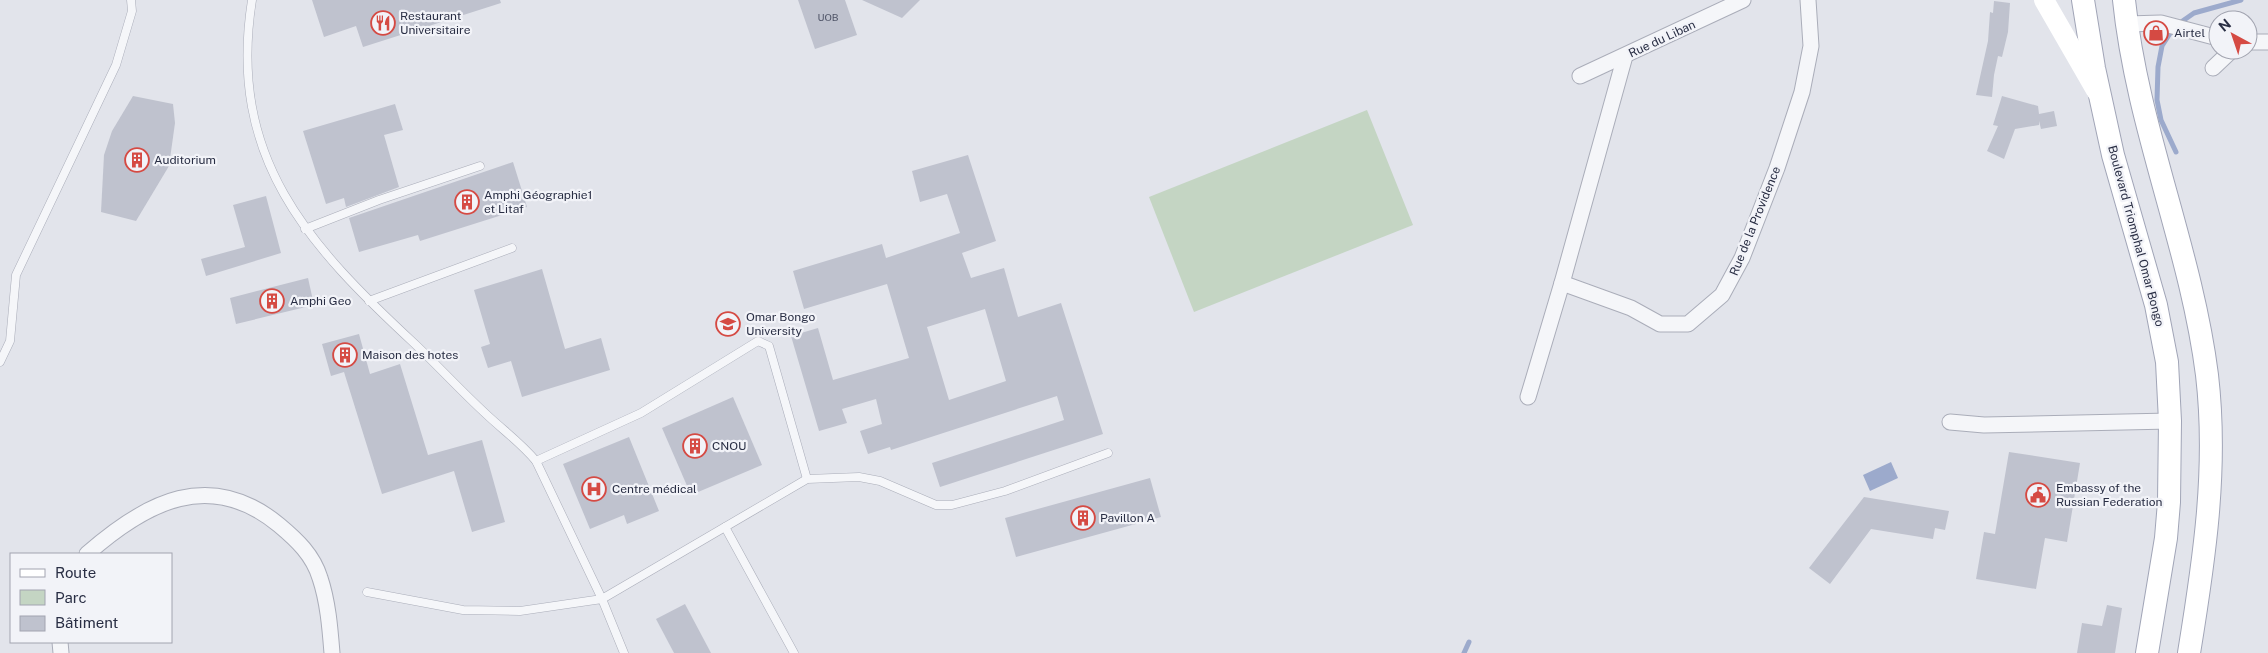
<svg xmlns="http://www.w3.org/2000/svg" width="2268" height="653" viewBox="0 0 2268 653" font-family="'Public Sans',sans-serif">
  <rect width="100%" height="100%" fill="#e2e4eb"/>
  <polygon fill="#c4d5c3" points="1367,110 1413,225 1194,312 1149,197"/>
  <polygon fill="#9caacc" points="1891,462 1898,478 1870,491 1863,475"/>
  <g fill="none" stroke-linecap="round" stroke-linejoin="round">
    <g stroke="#9caacc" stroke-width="5">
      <polyline points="2176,152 2161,120 2157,100 2158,67 2162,46 2174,27 2194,13 2241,0"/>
      <polyline points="1464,653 1469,642"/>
    </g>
  </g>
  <g fill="#bfc2ce" fill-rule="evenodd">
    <polygon points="312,0 500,0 501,3 363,47 356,26 324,37"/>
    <polygon points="798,0 845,0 857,35 815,49"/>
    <polygon points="862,0 920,0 902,18"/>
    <polygon points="1994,1 2010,3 2008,32 2002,57 1998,56 1994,75 1992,97 1976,95 1988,41 1990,12 1993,13"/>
    <polygon points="133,96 173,104 175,123 169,166 136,221 101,212 104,155 112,131"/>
    <polygon points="2002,96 2038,106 2039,114 2054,111 2057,126 2041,129 2039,121 2039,125 2015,129 2004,159 1987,151 1998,126 1993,125"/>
    <polygon points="395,104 403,130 384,135 399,187 346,207 344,198 326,204 303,131"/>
    <path d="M 968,155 L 996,241 L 962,253 L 971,278 L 1004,268 L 1018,317 L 1061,303 L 1103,434 L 940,487 L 932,463 L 1064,420 L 1057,396 L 891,450 L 890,447 L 868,454 L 860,431 L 882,424 L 876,399 L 842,409 L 847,423 L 819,431 L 791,336 L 818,328 L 833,380 L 909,358 L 887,284 L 804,309 L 793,271 L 882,244 L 886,258 L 960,233 L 947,194 L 920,202 L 912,171 ZM 985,309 L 1006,381 L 949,400 L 927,327 Z"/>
    <polygon points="513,162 527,207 420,241 418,235 359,252 349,218"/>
    <polygon points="266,196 281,253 206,276 201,259 245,247 233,205"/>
    <polygon points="542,269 565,349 601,338 610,370 522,397 511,361 488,368 481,347 490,344 474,290"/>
    <polygon points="308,278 314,305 236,324 230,298"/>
    <polygon points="359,334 370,374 400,364 428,455 482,440 505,522 472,532 454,471 382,494 344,372 331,376 322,344"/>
    <polygon points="733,397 762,465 691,495 662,428"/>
    <polygon points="629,437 659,511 627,524 624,515 590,529 563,464"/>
    <polygon points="2009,452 2080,463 2067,542 2045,538 2036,589 1976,579 1984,532 1995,534"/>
    <polygon points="1150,478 1161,517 1016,557 1005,518"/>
    <polygon points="1864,497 1949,511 1945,530 1935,528 1933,539 1871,529 1830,584 1809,568"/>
    <polygon points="685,604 711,653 674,653 656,619"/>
    <polygon points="2107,605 2122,608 2115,653 2077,653 2082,623 2102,626"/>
  </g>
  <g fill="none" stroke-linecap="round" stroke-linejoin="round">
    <g stroke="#aaadb9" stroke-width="9">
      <g id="lane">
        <path d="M 252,0 C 227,158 308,245 416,345 C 440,368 462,392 486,414 C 503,430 521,443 536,461 L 602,599 L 807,479 L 859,477 L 880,481 L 936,505 L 952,505 L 1005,491 L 1108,453"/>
        <polyline points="305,229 379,200 480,166"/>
        <polyline points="369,301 512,248"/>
        <polyline points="0,362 10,341 16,275 116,65 132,11 131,0"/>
        <polyline points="536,461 641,413 758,341 769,346 807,479"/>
        <polyline points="725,527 794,653"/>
        <polyline points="367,592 463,610 520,611 602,599 624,653"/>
      </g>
    </g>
    <g stroke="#aaadb9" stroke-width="17">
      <g id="street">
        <polyline points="2127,24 2161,23 2218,38"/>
        <polyline points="2248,42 2268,42"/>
        <polyline points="2213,68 2232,50"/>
        <polyline points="1580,76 1743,0"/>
        <polyline points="1562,283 1631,308 1660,324 1688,324 1722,295 1742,258 1777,168 1802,92 1811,46 1808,0"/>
        <polyline points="1528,397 1562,283 1625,56"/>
        <polyline points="1950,422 1984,425 2170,421"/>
        <path d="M 87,554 C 146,502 210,468 279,525 C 297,540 313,555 320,578 C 328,602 330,628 332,653"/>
        <polyline points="60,642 61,653"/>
      </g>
    </g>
    <g stroke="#a1a5b7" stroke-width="24">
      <g id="primary">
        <polyline points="2083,0 2094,68 2113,155 2156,305 2167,362 2170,421 2169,502 2166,538 2147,653"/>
        <path d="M 2124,0 C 2137,128 2191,248 2207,375 C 2218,469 2204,561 2189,653"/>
      </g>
    </g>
    <use href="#lane" stroke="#f5f6f9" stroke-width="8"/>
    <use href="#street" stroke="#f5f6f9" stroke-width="15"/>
    <polyline stroke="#fff" stroke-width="20" points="2044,0 2097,92"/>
    <use href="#primary" stroke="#fff" stroke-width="22"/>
  </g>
  <defs>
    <g id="restaurant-ring" transform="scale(1.25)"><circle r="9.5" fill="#f2f3f8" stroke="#d54a43" stroke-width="1.5"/><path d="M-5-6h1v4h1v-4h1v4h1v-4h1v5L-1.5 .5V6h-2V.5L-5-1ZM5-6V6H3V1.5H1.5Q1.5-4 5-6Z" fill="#d54a43"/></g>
    <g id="shop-ring" transform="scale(1.25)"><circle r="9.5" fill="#f2f3f8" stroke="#d54a43" stroke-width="1.5"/><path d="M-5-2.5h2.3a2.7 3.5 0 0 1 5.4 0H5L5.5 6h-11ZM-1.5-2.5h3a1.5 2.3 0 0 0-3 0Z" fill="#d54a43"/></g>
    <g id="building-ring" transform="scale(1.25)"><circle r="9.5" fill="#f2f3f8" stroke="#d54a43" stroke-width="1.5"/><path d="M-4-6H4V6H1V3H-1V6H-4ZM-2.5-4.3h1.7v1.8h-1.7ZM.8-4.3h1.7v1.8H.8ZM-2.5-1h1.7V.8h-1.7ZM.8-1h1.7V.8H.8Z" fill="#d54a43"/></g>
    <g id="university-ring" transform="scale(1.25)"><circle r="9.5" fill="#f2f3f8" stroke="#d54a43" stroke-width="1.5"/><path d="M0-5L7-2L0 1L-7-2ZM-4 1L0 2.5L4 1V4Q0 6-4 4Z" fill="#d54a43"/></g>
    <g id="hospital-ring" transform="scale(1.25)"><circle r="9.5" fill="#f2f3f8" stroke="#d54a43" stroke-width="1.5"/><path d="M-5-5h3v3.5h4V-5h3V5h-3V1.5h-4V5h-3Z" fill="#d54a43"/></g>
    <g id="civic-ring" transform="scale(1.25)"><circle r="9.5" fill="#f2f3f8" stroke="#d54a43" stroke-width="1.5"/><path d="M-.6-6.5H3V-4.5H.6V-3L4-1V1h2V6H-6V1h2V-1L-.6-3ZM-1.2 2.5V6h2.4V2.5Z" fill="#d54a43"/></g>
  </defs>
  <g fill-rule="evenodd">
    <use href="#restaurant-ring" x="383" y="23"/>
    <use href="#shop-ring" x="2156" y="33"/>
    <use href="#building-ring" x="137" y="160"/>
    <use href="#building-ring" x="467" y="202"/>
    <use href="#building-ring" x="272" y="301"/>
    <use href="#university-ring" x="728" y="324"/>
    <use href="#building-ring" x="345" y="355"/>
    <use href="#building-ring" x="695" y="446"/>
    <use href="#hospital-ring" x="594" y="489"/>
    <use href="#civic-ring" x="2038" y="495"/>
    <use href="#building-ring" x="1083" y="518"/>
  </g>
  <g text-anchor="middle" stroke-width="4.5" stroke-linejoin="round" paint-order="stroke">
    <g font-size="10" fill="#4e5366">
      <text x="828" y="21">UOB</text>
    </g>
    <g font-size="12" fill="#292e44" stroke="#f2f3f8" text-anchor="start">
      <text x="400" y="20">Restaurant<tspan x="400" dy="14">Universitaire</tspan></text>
      <text x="2174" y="37">Airtel</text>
      <text x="154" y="164">Auditorium</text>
      <text x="484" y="199">Amphi Géographie1<tspan x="484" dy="14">et Litaf</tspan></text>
      <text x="290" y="305">Amphi Geo</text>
      <text x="746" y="321">Omar Bongo<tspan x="746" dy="14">University</tspan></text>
      <text x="362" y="359">Maison des hotes</text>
      <text x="712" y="450">CNOU</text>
      <text x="2056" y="492">Embassy of the<tspan x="2056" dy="14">Russian Federation</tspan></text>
      <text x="612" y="493">Centre médical</text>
      <text x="1100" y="522">Pavillon A</text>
    </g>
    <g font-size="12" fill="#292e44" stroke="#f2f3f8">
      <text transform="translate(1662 39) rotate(-25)" y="4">Rue du Liban</text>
      <text transform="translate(1755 221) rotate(-68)" y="4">Rue de la Providence</text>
      <text transform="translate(2136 236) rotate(75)" y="4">Boulevard Triomphal Omar Bongo</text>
    </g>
  </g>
  <rect x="10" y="553" width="162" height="90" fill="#f2f3f8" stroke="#a2a4b0"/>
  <rect x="20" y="569" width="25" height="8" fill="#ffffff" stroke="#a2a4b0"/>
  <text x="55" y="578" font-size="15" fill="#292e44">Route</text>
  <rect x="20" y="590" width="25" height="15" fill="#c4d5c3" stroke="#a2a4b0"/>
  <text x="55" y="603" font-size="15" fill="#292e44">Parc</text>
  <rect x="20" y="616" width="25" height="15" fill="#bfc2ce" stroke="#a2a4b0"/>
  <text x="55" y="628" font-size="15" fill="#292e44">Bâtiment</text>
  <g transform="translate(2233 35) rotate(320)"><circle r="24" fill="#f2f3f8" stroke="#a2a4b0"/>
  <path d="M0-4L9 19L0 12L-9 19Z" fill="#d54a43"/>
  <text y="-8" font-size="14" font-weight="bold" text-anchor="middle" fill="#292e44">N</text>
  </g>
</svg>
